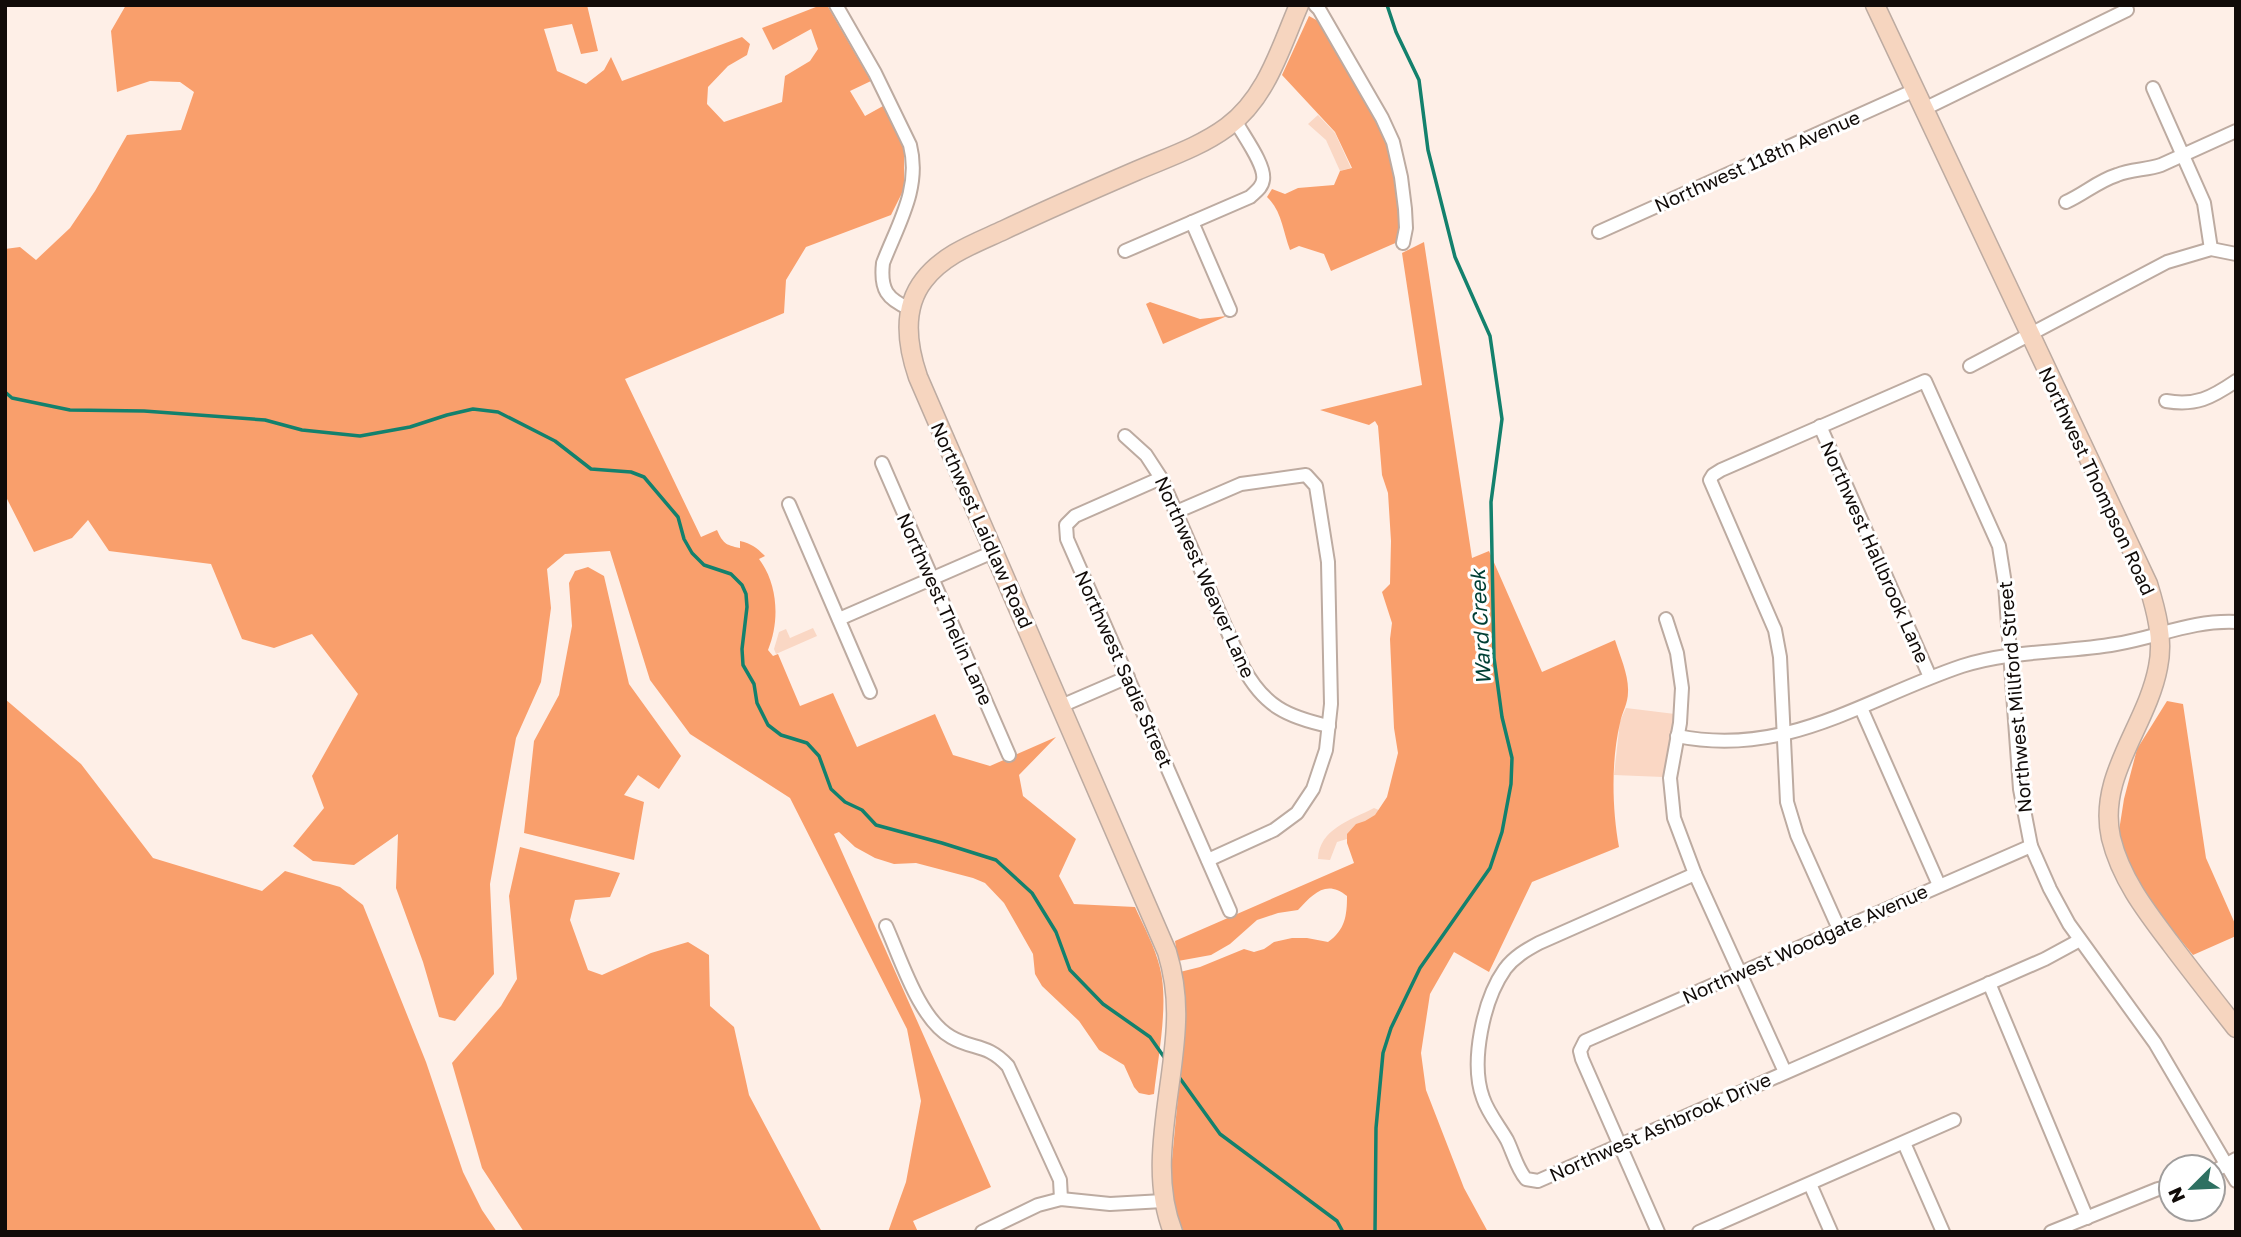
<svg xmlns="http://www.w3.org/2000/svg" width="2241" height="1237" viewBox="0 0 2241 1237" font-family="'Golos Text',sans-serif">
  <rect width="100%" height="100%" fill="#feefe7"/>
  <g fill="#fad7c4">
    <polygon points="1318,115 1335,133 1351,168 1340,171 1326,140 1308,124"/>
    <polygon points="813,628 817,636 776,654 774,649 779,632 786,629 790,638"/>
    <polygon points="1626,708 1675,714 1663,777 1614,775 1620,721"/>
    <path d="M 1374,808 L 1381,811 L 1357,836 L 1337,842 L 1330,860 L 1318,859 C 1319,829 1351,820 1374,808 Z"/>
  </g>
  <g fill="#f99f6c">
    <path d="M 126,5 L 587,5 L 598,51 L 581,54 L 572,24 L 544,29 L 557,71 L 586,84 L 604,70 L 611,57 L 622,81 L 742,37 L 750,44 L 747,55 L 728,66 L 708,87 L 707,104 L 724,122 L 782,102 L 785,76 L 810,61 L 818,49 L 811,29 L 773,50 L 762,28 L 821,5 L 827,5 L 871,81 L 850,91 L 865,116 L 883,106 L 904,148 L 904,189 L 891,215 L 806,247 L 786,280 L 784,313 L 625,379 L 701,537 L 717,530 C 723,543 725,545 740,548 L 740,541 C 752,544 757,548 765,556 L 759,559 C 778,584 780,621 768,650 L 773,656 L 778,654 L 800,706 L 833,693 L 857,747 L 935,714 L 953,755 L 990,766 L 1056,737 L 1019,775 L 1023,796 L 1076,839 L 1059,876 L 1074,904 L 1135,907 C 1144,927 1155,947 1160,968 C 1169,1003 1158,1057 1154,1094 L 1149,1095 L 1139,1093 L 1134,1087 L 1124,1065 L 1099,1050 L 1079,1021 L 1042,986 L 1035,974 L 1033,954 L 1004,903 L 985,883 L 973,878 L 916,863 L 894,864 L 875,858 L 855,847 L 839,832 L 834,834 L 991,1187 L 913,1221 L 918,1232 L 888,1232 L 906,1182 L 921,1101 L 907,1029 L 790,798 L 690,734 L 650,680 L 610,551 L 565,554 L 547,569 L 551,608 L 541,682 L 516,738 L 490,884 L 494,974 L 455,1021 L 439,1017 L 423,962 L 396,888 L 398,834 L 354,865 L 313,861 L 293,846 L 324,808 L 312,776 L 358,694 L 312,634 L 274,648 L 242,639 L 211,564 L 109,551 L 88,520 L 72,538 L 34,552 L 5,495 L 5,249 L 20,247 L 36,260 L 70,228 L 95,191 L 127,135 L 181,130 L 194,92 L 180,82 L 150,81 L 117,92 L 111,31 Z"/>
    <path d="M 1309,16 L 1320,22 L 1324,28 L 1376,112 L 1398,169 L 1400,241 L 1331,271 L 1324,254 L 1299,246 L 1290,250 C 1283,232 1282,211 1267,197 L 1272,189 L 1285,194 L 1298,188 L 1334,185 L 1340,171 L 1352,168 L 1335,132 L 1282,75 Z"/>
    <path d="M 1424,242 L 1472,558 L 1489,551 L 1542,672 L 1615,640 C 1620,656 1629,676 1628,692 C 1628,704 1622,712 1620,723 C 1611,761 1612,808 1619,847 L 1532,882 L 1489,972 L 1454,952 L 1430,994 L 1421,1053 L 1426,1090 L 1464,1188 L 1488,1232 L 1184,1232 L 1174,1212 L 1170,1181 L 1185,1022 L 1180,972 L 1200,967 L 1244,949 L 1254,952 L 1264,949 L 1274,942 L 1292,938 L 1307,938 L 1328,942 C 1345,930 1347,916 1347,896 C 1326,879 1313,894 1298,910 L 1278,913 L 1257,920 L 1230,944 L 1211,955 L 1178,961 L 1175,941 L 1354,863 L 1347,843 L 1347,834 L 1356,824 L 1365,821 L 1375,815 L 1387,797 L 1398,753 L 1394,728 L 1390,639 L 1392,623 L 1382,592 L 1390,584 L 1391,541 L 1388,493 L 1382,475 L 1378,426 L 1375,421 L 1369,425 L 1320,410 L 1422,385 L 1402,253 Z"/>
    <polygon points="1150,302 1200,319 1227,316 1163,344 1146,304"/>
    <polygon points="588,567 604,576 629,684 681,756 659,789 638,775 624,795 644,802 634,860 524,833 534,741 559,695 572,626 569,583 575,571"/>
    <polygon points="5,699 81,764 153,858 262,891 285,871 340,887 363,905 426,1062 463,1172 482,1210 497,1232 5,1232"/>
    <polygon points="2167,701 2183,704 2206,858 2236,926 2236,936 2193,955 2160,915 2132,876 2118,837 2124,799 2137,749"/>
    <polygon points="520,847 620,873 610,897 575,900 570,920 588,970 602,975 651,953 688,942 709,955 710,1006 734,1027 749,1095 822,1232 524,1232 482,1168 452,1063 501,1006 517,979 509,896"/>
  </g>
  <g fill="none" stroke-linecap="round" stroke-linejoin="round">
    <g stroke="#13816d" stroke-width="3.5">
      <polyline points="5,392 12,398 70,410 144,411 265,420 302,430 360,436 410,427 447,415 473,409 498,412 555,441 591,469 631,472 644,477 678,517 684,539 692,553 704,565 731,574 742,585 746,594 747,607 742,649 743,665 754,684 757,703 768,725 781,735 807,743 819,756 831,789 845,802 862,810 876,825 942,843 996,860 1032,893 1056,932 1070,970 1103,1004 1150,1037 1164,1057"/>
      <polyline points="1179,1077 1220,1134 1337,1221 1343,1232"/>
      <polyline points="1375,1232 1376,1128 1383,1053 1391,1028 1420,968 1490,868 1502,832 1511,784 1512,758 1502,717 1494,658 1491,502 1502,419 1490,336 1455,257 1428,150 1419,80 1396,32 1387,5"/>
    </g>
    <g stroke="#bdaba1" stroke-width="16">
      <g id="street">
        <path d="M 836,5 L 875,73 L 910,145 C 921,188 898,224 883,263 C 880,290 887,299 910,309"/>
        <polyline points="1315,5 1319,9 1382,118 1393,142 1401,177 1405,209 1406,228 1403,243"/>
        <polyline points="2153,88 2204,203 2211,249"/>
        <polyline points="1924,109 2127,10"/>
        <path d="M 2066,202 C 2084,194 2098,181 2117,175 C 2131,169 2147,170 2161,165 L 2236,131"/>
        <polyline points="1192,222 1230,310"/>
        <polyline points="1599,232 1915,90"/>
        <path d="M 1125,251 L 1250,197 C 1255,192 1262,188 1263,180 C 1266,165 1242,134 1235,120"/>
        <polyline points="1970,366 2167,262 2211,249 2236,254"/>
        <path d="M 2166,401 C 2196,406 2211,398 2236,381"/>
        <polyline points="1820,426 1930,677"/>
        <path d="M 1125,436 L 1146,455 L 1161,478 L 1243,667 C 1264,706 1287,717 1329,726"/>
        <polyline points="882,463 1009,755"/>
        <polyline points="1161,478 1075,516 1066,525 1067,539 1230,911"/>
        <polyline points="789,504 870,692"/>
        <polyline points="1176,512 1241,484 1306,475 1316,486 1328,562 1331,704 1326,750 1313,789 1297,813 1274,830 1208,860"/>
        <polyline points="839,619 993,552"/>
        <polyline points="1666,619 1677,653 1682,688 1680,723 1670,778 1674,818 1695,874 1785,1072"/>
        <polyline points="1061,706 1128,677"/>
        <polyline points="1861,708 1939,885"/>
        <path d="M 1677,736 C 1787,758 1864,699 1962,666 C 2012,650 2065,653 2116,644 C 2158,637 2192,620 2236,622"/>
        <path d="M 1695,874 L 1539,943 C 1526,950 1514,957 1505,969 C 1483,1000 1470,1063 1483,1098 C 1488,1113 1499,1126 1507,1140 C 1513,1152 1517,1169 1526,1179 L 1538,1181 L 2045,959 L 2080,940"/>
        <path d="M 886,926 C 901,959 919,1019 951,1037 C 973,1050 987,1043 1008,1066 L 1060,1180 L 1061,1199"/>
        <polyline points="1839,929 1797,835 1787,802 1780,657 1775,630 1710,480 1713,475 1721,470 1925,381 1999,546 2005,584 2020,789 2031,846 2050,889 2069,924 2155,1043 2236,1181"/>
        <polyline points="1989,983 2087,1218"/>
        <polyline points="1904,1143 1943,1232"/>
        <polyline points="2213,1172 2236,1159"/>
        <polyline points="1810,1184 1831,1232"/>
        <polyline points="982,1232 1038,1205 1061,1199 1110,1204 1163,1201"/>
        <polyline points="1658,1232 1582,1059 1580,1051 1585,1041 2031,846"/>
        <polyline points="1699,1232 1954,1120"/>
        <polyline points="2051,1232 2158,1189 2171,1186"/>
      </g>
    </g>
    <g stroke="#bdaba1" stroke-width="21">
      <g id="secondary">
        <path d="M 1875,5 L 2148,584 C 2156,610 2164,639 2158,667 C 2147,726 2097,776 2111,838 C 2121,879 2146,911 2171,944 C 2192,972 2214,1000 2236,1028"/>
        <path d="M 1173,1232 C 1147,1167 1174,1090 1176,1022 C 1177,998 1174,975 1167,952 L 918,377 C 907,345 902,308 924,280 C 944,254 976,243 1004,230 C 1048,209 1092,190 1136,171 C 1166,158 1200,147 1227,127 C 1267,97 1280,49 1299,5"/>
      </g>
    </g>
    <use href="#street" stroke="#fff" stroke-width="12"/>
    <use href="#secondary" stroke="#f6d5bf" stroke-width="18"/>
  </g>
  <g text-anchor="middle" stroke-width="6" stroke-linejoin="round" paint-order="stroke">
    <g font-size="19" fill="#110b08" stroke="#fff">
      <text transform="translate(1757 161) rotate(-24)" y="7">Northwest 118th Avenue</text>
      <text transform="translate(2097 481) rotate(65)" y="7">Northwest Thompson Road</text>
      <text transform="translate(982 525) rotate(66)" y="7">Northwest Laidlaw Road</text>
      <text transform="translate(1875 552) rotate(66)" y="7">Northwest Hallbrook Lane</text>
      <text transform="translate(1205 577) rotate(66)" y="7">Northwest Weaver Lane</text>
      <text transform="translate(945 609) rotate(66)" y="7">Northwest Thelin Lane</text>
      <text transform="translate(1124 669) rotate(66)" y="7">Northwest Sadie Street</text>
      <text transform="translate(2015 697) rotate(-95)" y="7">Northwest Millford Street</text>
      <text transform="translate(1805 944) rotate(-24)" y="7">Northwest Woodgate Avenue</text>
      <text transform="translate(1660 1127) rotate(-24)" y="7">Northwest Ashbrook Drive</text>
    </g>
    <g font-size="21" font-style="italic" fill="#003f34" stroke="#fff">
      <text transform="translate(1481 627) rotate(-93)" y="7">Ward Creek</text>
    </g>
  </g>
  <rect width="2241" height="1237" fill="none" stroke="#110b08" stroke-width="14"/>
  <g transform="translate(2192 1188) rotate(246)"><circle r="33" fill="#ffffff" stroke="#a09d9c" stroke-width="2"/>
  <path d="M0-5L12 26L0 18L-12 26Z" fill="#2e7061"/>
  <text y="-10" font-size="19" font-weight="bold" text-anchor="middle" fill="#110b08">N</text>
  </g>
</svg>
